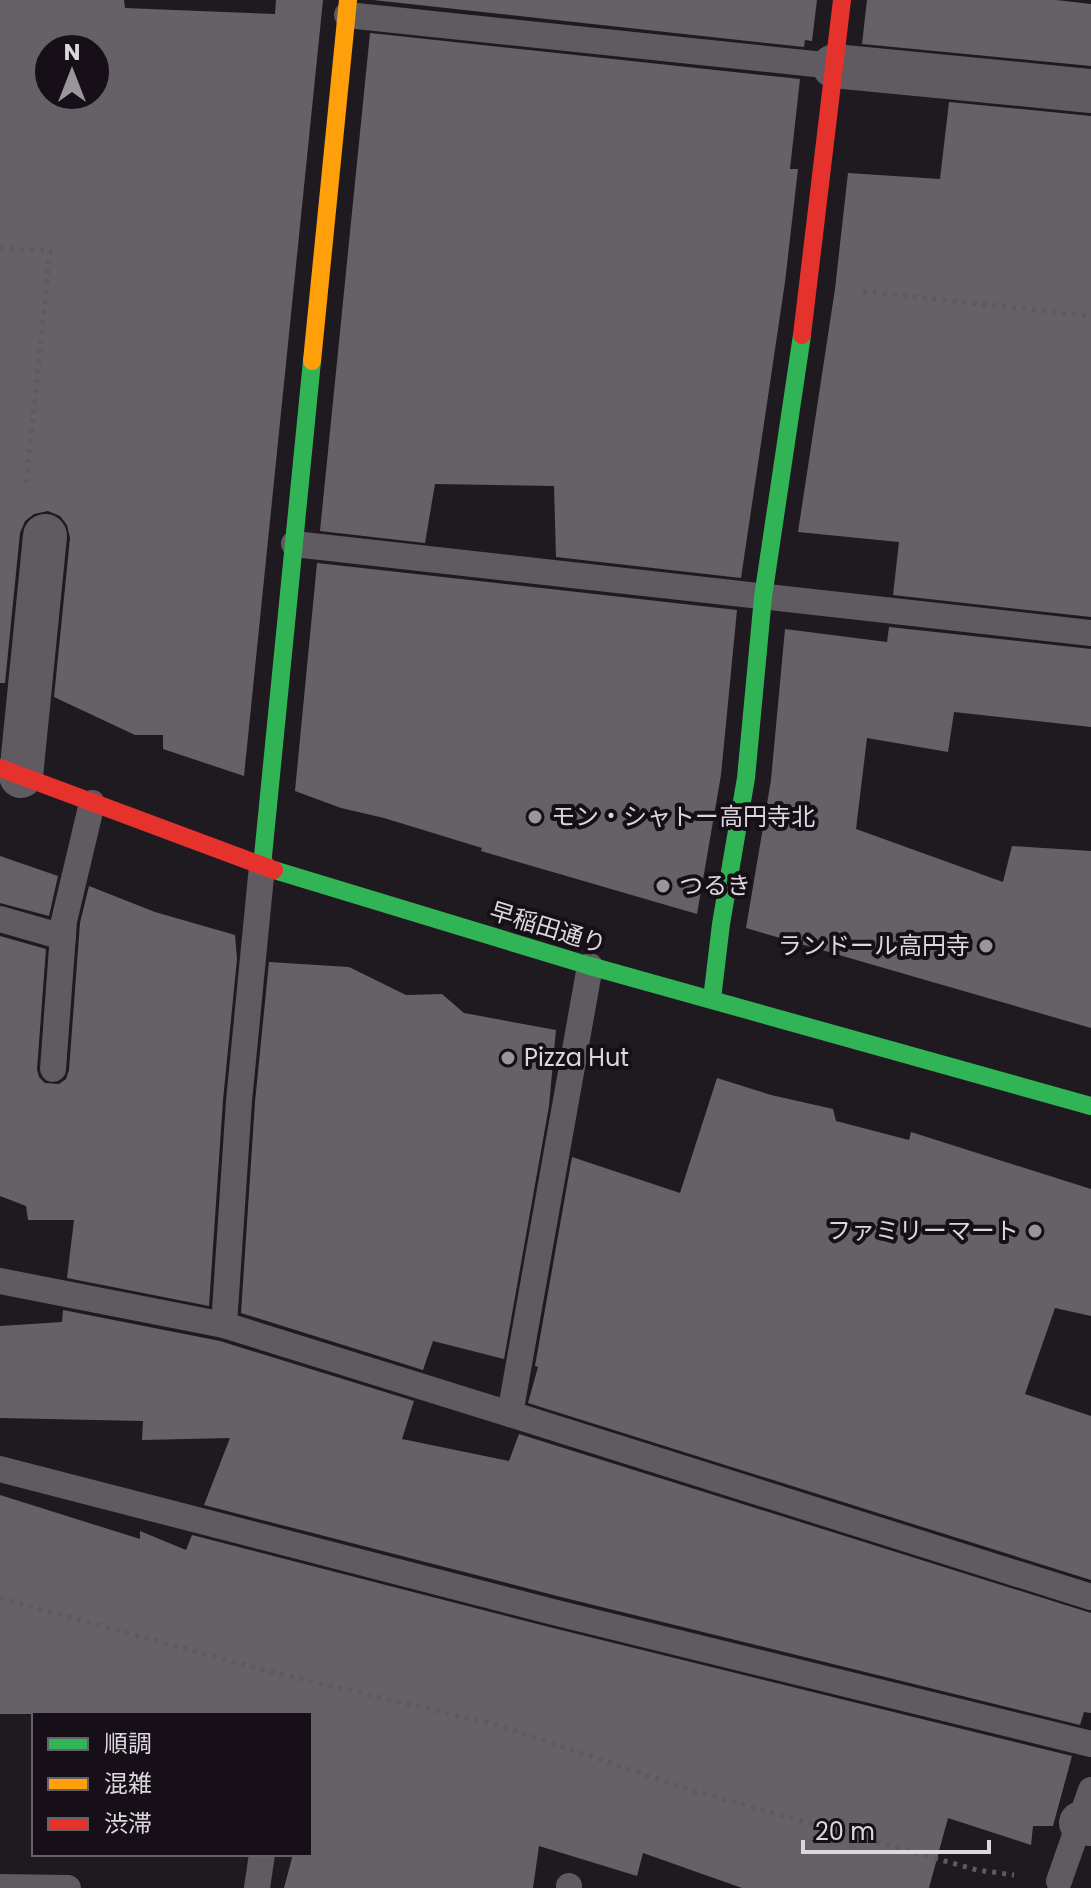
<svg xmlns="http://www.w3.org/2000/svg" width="1091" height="1888" viewBox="0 0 1091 1888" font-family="Poppins,'Noto Sans JP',sans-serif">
  <rect width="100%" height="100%" fill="#1f1a20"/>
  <g fill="#656266" fill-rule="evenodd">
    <path d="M 0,0 L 124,0 L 125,8 L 275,14 L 276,0 L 323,0 L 244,776 L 163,749 L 163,735 L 135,735 L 54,697 L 70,538 L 67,525 L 60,516 L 48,511 L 34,514 L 25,521 L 20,533 L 5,683 L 0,683 ZM 48,48 L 96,48 L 96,96 L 48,96 Z"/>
    <polygon points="373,0 817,0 812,41 805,40 804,47"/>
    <polygon points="867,0 1056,0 1091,4 1091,66 862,44"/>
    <polygon points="370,33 800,79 790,169 798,169 785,282 741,578 556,557 554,486 435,484 425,543 320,531"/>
    <polygon points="949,102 1091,116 1091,617 893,595 899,542 798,532 835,289 848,173 940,179"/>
    <polygon points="317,563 737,610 721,775 697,914 481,851 482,848 384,818 341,808 295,791"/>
    <polygon points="889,627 1091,649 1091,727 954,712 948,752 867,738 856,829 1003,882 1012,846 1091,851 1091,1028 746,928 771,780 785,629 887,642"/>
    <polygon points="0,856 58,876 49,916 0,903"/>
    <polygon points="89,886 155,912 235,935 237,959 223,1100 209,1306 67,1278 74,1220 28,1220 26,1206 0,1196 0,936 46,949 37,1069 39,1077 45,1083 59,1084 66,1079 69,1070 80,923"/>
    <polygon points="269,962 349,967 406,995 442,994 464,1013 556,1030 549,1106 504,1359 433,1341 423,1370 241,1313 255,1102"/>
    <polygon points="717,1078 771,1095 833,1109 836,1121 909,1140 911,1132 1091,1189 1091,1316 1055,1308 1025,1394 1091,1416 1091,1580 528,1403 538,1367 535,1366 572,1157 680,1193"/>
    <polygon points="63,1310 220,1341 414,1401 402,1439 509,1461 519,1434 1091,1613 1091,1713 1084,1712 1080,1725 561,1597 204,1505 230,1438 142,1440 143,1421 0,1418 0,1326 62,1322"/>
    <polygon points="0,1495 140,1539 140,1531 186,1550 192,1535 553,1628 1072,1756 1053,1826 1033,1826 1031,1845 948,1818 929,1888 742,1888 643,1853 637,1876 539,1846 533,1888 284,1888 293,1854 310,1854 310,1714 0,1714"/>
  </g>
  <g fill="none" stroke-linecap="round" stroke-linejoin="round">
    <g stroke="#5e5a5e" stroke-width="5" stroke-dasharray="4 6" stroke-linecap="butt">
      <polyline points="0,249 50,250 26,486"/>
      <polyline points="863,291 1091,316"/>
      <polyline points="0,1598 267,1671 498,1725 687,1789 977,1870 1014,1875"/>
    </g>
    <g stroke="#5f5b60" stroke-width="26">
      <polyline points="347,15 834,66"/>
      <polyline points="294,544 1091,633"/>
      <polyline points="0,919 63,937"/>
      <polyline points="53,1069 64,921 92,803"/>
      <polyline points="0,1281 224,1325 510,1414 590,966"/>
      <polyline points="224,1325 239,1101 262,866"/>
      <polyline points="510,1414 1091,1597"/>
      <polyline points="0,1469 557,1613 1091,1744"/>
      <polyline points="1059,1881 1091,1790"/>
      <polyline points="0,1887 68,1888"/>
      <polyline points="257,1888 262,1854"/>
      <polyline points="569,1888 569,1886"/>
    </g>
    <g stroke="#5f5b60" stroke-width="44">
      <polyline points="834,66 1091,91"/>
      <polyline points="21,776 45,536"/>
      <polyline points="1081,1823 1091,1824"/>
    </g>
    <g stroke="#30b455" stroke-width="18">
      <polyline points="262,866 312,361"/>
      <polyline points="274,870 590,966 1091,1106"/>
      <polyline points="712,999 721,924 746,778 763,597 802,335"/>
    </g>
    <polyline stroke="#ff9f0a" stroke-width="18" points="312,361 348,0"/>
    <g stroke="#e5322d" stroke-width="18">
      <polyline points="802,335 842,0"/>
      <polyline points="0,768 274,870"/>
    </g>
  </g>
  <g fill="#9a959b" stroke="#160f18" stroke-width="3">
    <circle cx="535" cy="817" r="8"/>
    <circle cx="663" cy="886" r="8"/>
    <circle cx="986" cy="946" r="8"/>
    <circle cx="508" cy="1058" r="8"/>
    <circle cx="1035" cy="1231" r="8"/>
  </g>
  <g text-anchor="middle" stroke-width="8" stroke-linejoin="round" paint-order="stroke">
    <g font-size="24" fill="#dcd7dd" stroke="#160f18" text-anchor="start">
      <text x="551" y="825">モン・シャトー高円寺北</text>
      <text x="679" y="894">つるき</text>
      <text x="970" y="954" text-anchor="end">ランドール高円寺</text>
      <text x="524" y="1066">Pizza Hut</text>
      <text x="1019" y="1239" text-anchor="end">ファミリーマート</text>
    </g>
    <g font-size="24" fill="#dcd7dd" stroke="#160f18">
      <text transform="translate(548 928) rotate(17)" y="8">早稲田通り</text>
    </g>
  </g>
  <rect x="32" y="1712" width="280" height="144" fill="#160f18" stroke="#655f67" stroke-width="2"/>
  <rect x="48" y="1738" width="40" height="12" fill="#30b455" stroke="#655f67" stroke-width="2"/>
  <text x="104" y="1752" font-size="24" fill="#dcd7dd">順調</text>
  <rect x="48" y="1778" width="40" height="12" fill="#ff9f0a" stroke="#655f67" stroke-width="2"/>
  <text x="104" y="1792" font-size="24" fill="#dcd7dd">混雑</text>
  <rect x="48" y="1818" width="40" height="12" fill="#e5322d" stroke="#655f67" stroke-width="2"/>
  <text x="104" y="1832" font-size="24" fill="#dcd7dd">渋滞</text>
  <g transform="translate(72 72)"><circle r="38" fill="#160f18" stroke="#655f67" stroke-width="2"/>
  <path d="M0-6L14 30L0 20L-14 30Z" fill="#9a959b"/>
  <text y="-12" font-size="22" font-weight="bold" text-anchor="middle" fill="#dcd7dd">N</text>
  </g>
  <path d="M803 1840v12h186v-12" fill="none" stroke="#dcd7dd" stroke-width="4"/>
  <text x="815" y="1840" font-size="24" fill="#dcd7dd" stroke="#160f18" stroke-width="6" paint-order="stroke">20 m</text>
</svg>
